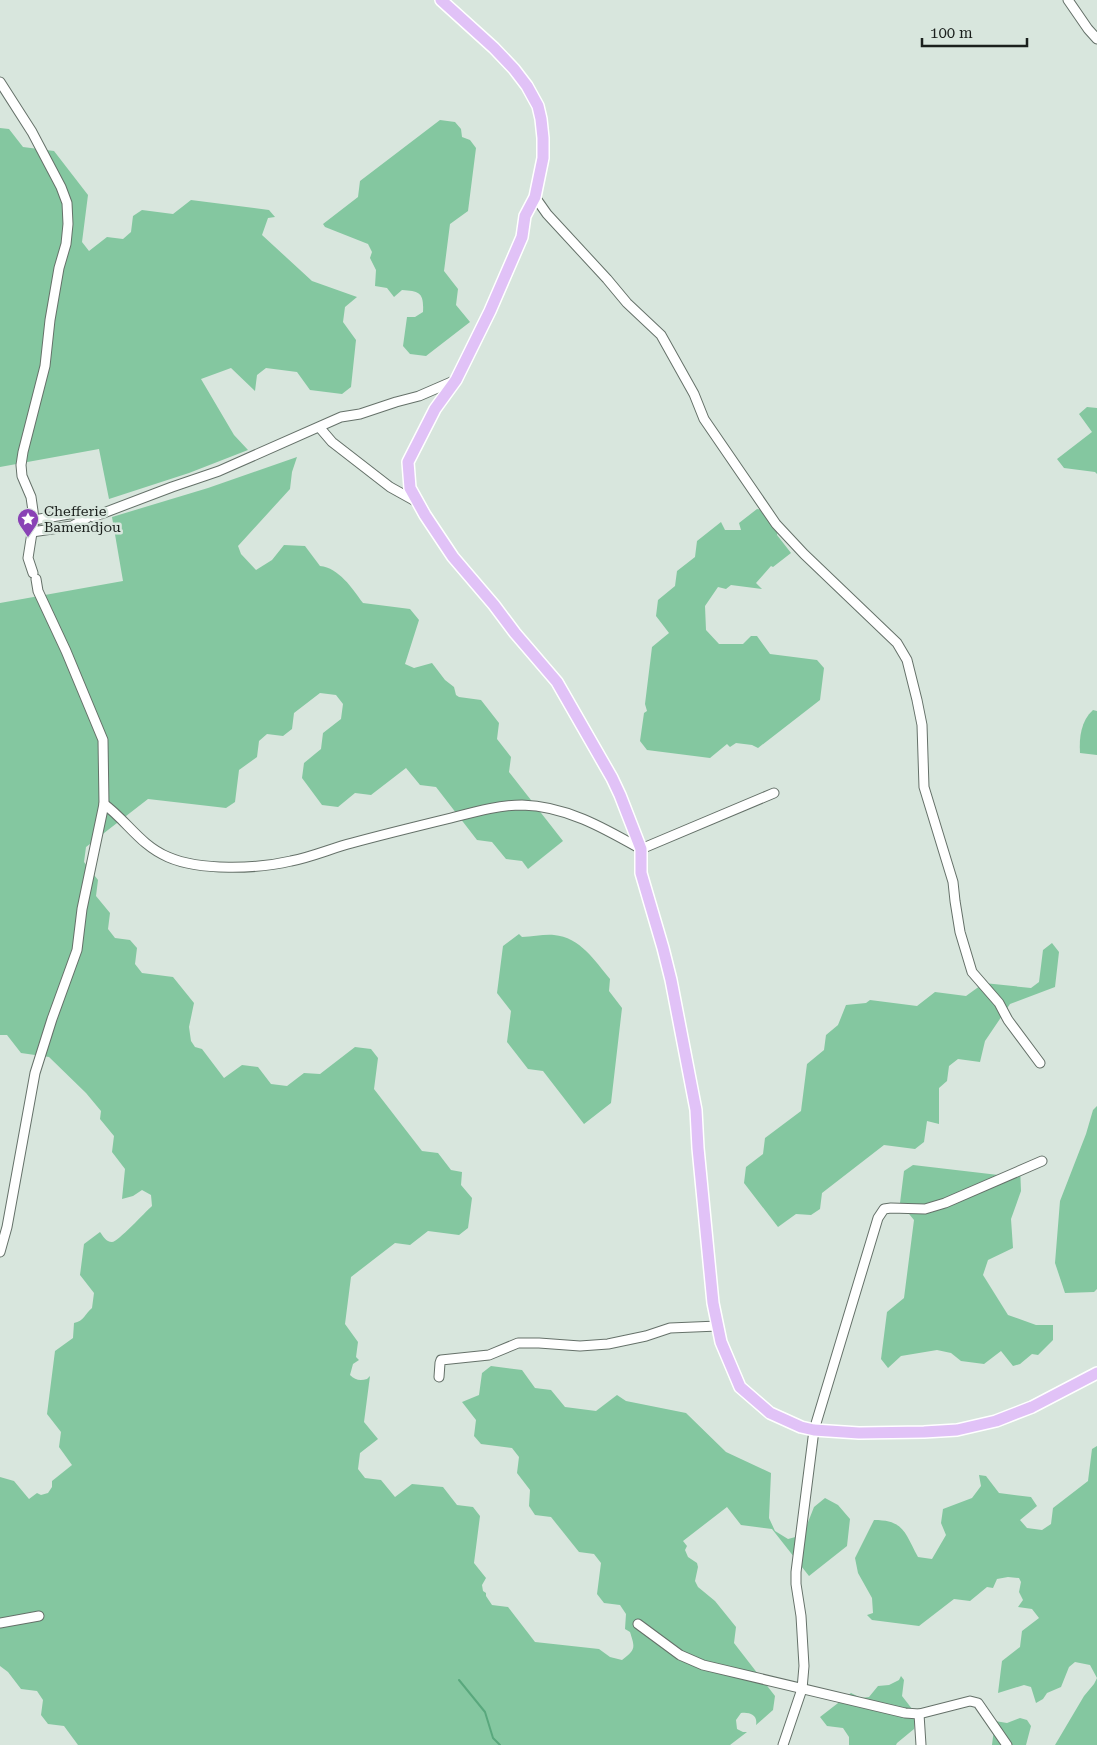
<svg xmlns="http://www.w3.org/2000/svg" width="1097" height="1745" viewBox="0 0 1097 1745" font-family="'Roboto Serif',serif">
  <rect width="100%" height="100%" fill="#d8e6dd"/>
  <g fill="#84c7a0">
    <path d="M 440,120 L 455,122 L 461,129 L 462,137 L 470,140 L 476,148 L 468,211 L 450,224 L 444,271 L 458,289 L 456,305 L 470,322 L 426,356 L 410,354 L 403,346 L 407,317 L 415,317 L 423,312 C 424,293 420,291 402,290 L 394,297 L 387,288 L 375,286 L 376,270 L 370,258 L 372,252 L 368,244 L 325,227 L 323,224 L 358,197 L 360,181 Z"/>
    <polygon points="0,128 9,129 23,147 54,151 88,195 82,242 89,251 107,237 123,239 131,232 133,216 142,210 173,214 191,200 269,210 275,217 268,218 262,235 312,281 357,297 345,307 343,322 356,340 351,387 342,394 310,390 297,372 266,368 257,375 255,391 231,368 201,379 234,435 248,450 189,473 109,499 99,449 0,467"/>
    <polygon points="1087,407 1097,408 1097,474 1095,472 1064,468 1057,459 1092,432 1079,414"/>
    <path d="M 297,457 L 292,472 L 290,489 L 238,546 L 241,554 L 256,570 L 272,560 L 284,545 L 305,546 L 320,566 C 339,568 352,588 363,603 L 410,609 L 419,620 L 405,664 L 414,668 L 432,663 L 445,680 L 454,687 L 456,695 L 459,697 L 481,700 L 499,723 L 497,739 L 511,757 L 509,772 L 563,841 L 528,869 L 522,861 L 506,859 L 492,842 L 477,840 L 436,787 L 420,785 L 406,768 L 371,795 L 355,793 L 338,807 L 322,805 L 302,778 L 304,763 L 321,749 L 323,733 L 341,719 L 343,704 L 336,695 L 320,693 L 294,713 L 292,729 L 283,736 L 267,734 L 259,741 L 257,757 L 239,770 L 235,802 L 226,808 L 148,799 L 86,847 L 84,862 L 98,880 L 96,896 L 110,913 L 108,929 L 115,938 L 130,940 L 137,948 L 135,964 L 142,973 L 173,977 L 194,1003 L 189,1027 L 191,1041 L 195,1047 L 202,1049 L 224,1078 L 242,1065 L 258,1067 L 271,1084 L 287,1086 L 304,1073 L 320,1074 L 355,1047 L 371,1049 L 378,1058 L 374,1089 L 422,1151 L 438,1153 L 451,1170 L 462,1172 L 461,1185 L 472,1198 L 468,1228 L 459,1235 L 428,1231 L 410,1245 L 395,1243 L 351,1277 L 345,1324 L 358,1342 L 356,1357 L 359,1360 L 353,1364 L 350,1375 C 355,1380 360,1381 367,1379 L 370,1376 L 364,1422 L 378,1439 L 360,1453 L 358,1469 L 365,1478 L 381,1480 L 395,1497 L 412,1484 L 443,1487 L 457,1505 L 473,1507 L 480,1516 L 474,1563 L 486,1578 L 482,1585 L 483,1591 L 486,1593 L 486,1596 L 492,1605 L 508,1607 L 535,1642 L 599,1649 L 610,1657 L 622,1660 C 636,1649 635,1648 630,1632 L 625,1629 L 626,1614 L 620,1605 L 604,1603 L 597,1594 L 601,1563 L 594,1554 L 579,1552 L 551,1517 L 535,1515 L 529,1506 L 530,1490 L 517,1473 L 519,1457 L 512,1448 L 481,1444 L 474,1436 L 476,1420 L 462,1402 L 479,1395 L 482,1373 L 491,1366 L 522,1370 L 535,1388 L 551,1390 L 565,1407 L 596,1411 L 617,1395 L 626,1401 L 686,1413 L 726,1452 L 771,1473 L 769,1518 L 775,1531 L 788,1539 L 803,1535 L 814,1507 L 825,1498 L 838,1505 L 850,1519 L 847,1546 L 809,1576 L 772,1529 L 741,1525 L 727,1507 L 683,1541 L 687,1546 L 685,1550 L 688,1557 L 697,1563 L 698,1567 L 695,1581 L 698,1587 L 715,1601 L 736,1627 L 734,1643 L 775,1696 L 773,1710 L 756,1725 C 758,1715 750,1712 741,1713 L 736,1720 L 737,1729 L 743,1732 L 747,1732 L 730,1745 L 78,1745 L 64,1726 L 48,1724 L 41,1715 L 43,1700 L 37,1691 L 21,1689 L 8,1672 L 0,1666 L 0,1477 L 14,1481 L 29,1499 L 37,1493 L 41,1495 L 48,1493 L 52,1487 L 52,1481 L 72,1465 L 59,1447 L 61,1432 L 47,1414 L 55,1351 L 73,1338 L 74,1323 C 84,1321 85,1314 92,1308 L 94,1293 L 80,1275 L 84,1244 L 100,1232 C 103,1236 106,1242 112,1242 C 118,1242 145,1212 152,1206 L 151,1195 L 142,1190 L 133,1196 L 122,1199 L 125,1169 L 112,1152 L 114,1136 L 100,1119 L 101,1111 L 86,1093 L 49,1057 L 21,1053 L 7,1035 L 0,1035 L 0,603 L 123,581 L 112,517 L 208,488 Z"/>
    <polygon points="757,509 772,511 779,520 777,535 791,553 773,567 771,566 756,583 762,589 731,585 726,589 718,587 705,606 706,630 719,644 743,644 751,636 757,636 770,654 817,660 824,668 820,700 758,748 752,745 736,743 730,747 727,744 710,758 647,750 640,741 644,713 647,711 645,704 652,647 669,633 656,616 658,600 675,586 677,571 695,557 697,541 721,522 725,530 741,530 739,523"/>
    <path d="M 1093,710 L 1097,711 L 1097,755 L 1080,753 C 1079,737 1081,721 1093,710 Z"/>
    <path d="M 519,934 L 522,937 C 533,937 544,934 554,935 C 580,937 595,961 610,979 L 609,991 L 622,1008 L 611,1103 L 584,1124 L 543,1071 L 528,1069 L 507,1042 L 511,1011 L 497,993 L 503,946 Z"/>
    <polygon points="1052,943 1059,952 1055,987 1010,1004 985,1041 980,1062 958,1059 949,1066 947,1081 939,1088 939,1124 927,1121 924,1142 915,1149 884,1145 822,1193 820,1209 811,1215 796,1214 778,1227 744,1183 746,1167 763,1154 765,1138 801,1111 807,1064 824,1050 826,1035 838,1025 846,1005 866,1003 870,1000 917,1006 935,992 966,996 984,983 1031,988 1039,982 1043,950"/>
    <polygon points="1097,1106 1097,1289 1094,1292 1065,1293 1055,1263 1060,1201 1086,1134 1093,1110"/>
    <polygon points="913,1165 1007,1176 1020,1166 1021,1191 1011,1219 1013,1248 988,1260 983,1275 1008,1315 1036,1325 1053,1325 1053,1340 1038,1355 1032,1354 1020,1364 1013,1366 1001,1351 984,1364 961,1361 951,1353 937,1350 901,1356 888,1368 881,1359 887,1312 904,1298 914,1220 900,1203 904,1171"/>
    <path d="M 1097,1446 L 1097,1745 L 1055,1745 L 1084,1696 L 1094,1684 L 1097,1678 L 1090,1665 L 1075,1662 L 1069,1667 L 1061,1687 L 1047,1693 L 1043,1699 L 1036,1703 L 1031,1687 L 1024,1685 L 998,1693 L 1002,1661 L 1020,1647 L 1022,1631 L 1039,1618 L 1032,1609 L 1018,1607 L 1023,1600 L 1019,1592 L 1021,1582 L 1019,1578 L 1008,1577 L 997,1579 L 993,1588 L 987,1587 L 970,1601 L 954,1599 L 919,1626 L 872,1620 L 867,1615 L 873,1613 L 872,1598 L 858,1573 L 855,1558 L 874,1520 C 904,1520 905,1533 918,1557 L 932,1559 L 946,1535 L 941,1523 L 943,1509 L 972,1498 L 981,1486 L 979,1475 L 986,1476 L 999,1493 L 1031,1497 L 1037,1506 L 1020,1520 L 1027,1528 L 1042,1530 L 1051,1524 L 1053,1508 L 1088,1481 L 1092,1449 Z"/>
    <polygon points="901,1676 904,1680 902,1696 916,1714 914,1729 897,1743 896,1745 849,1745 849,1737 843,1728 827,1726 820,1717 851,1693 861,1698 869,1697 878,1686 889,1685 899,1680"/>
    <polygon points="1020,1718 1027,1720 1031,1726 1026,1745 992,1745 995,1721 1007,1723"/>
  </g>
  <g fill="none" stroke-linecap="round" stroke-linejoin="round">
    <polyline stroke="#59a87d" stroke-width="2" points="459,1680 485,1712 493,1738 500,1745"/>
    <g stroke="#657169" stroke-width="11">
      <g id="minor">
        <polyline points="1068,0 1088,29 1097,39"/>
        <polyline points="0,82 32,132 61,187 67,203 68,224 66,244 59,268 50,320 45,366 23,452 21,465 22,476 31,497 33,511 34,520 28,558 33,573"/>
        <polyline points="535,197 547,214 607,279 627,303 661,335 694,394 704,419 776,524 804,554 897,643 907,660 917,700 922,725 924,787 953,882 955,901 960,932 972,972 999,1003 1008,1020 1040,1063"/>
        <polyline points="320,428 332,442 390,487 417,502"/>
        <polyline points="93,517 172,487 219,471 341,417 360,414 396,402 419,396 456,380"/>
        <polyline points="34,520 69,514 75,514 84,518"/>
        <polyline points="32,532 72,526 87,518"/>
        <polyline points="36,579 38,591 66,651 103,740 104,804"/>
        <path d="M 0,1252 L 7,1227 L 35,1073 L 52,1019 L 77,950 L 82,909 L 104,804 C 127,821 140,845 168,857 C 200,871 257,869 291,861 C 312,857 332,848 352,843 C 385,834 418,826 451,818 C 474,812 498,805 522,805 C 566,806 604,828 641,849 L 774,793"/>
        <polyline points="439,1377 440,1363 441,1360 489,1355 518,1343 539,1343 580,1346 608,1344 646,1336 670,1328 718,1326"/>
        <polyline points="0,1623 39,1616"/>
        <polyline points="638,1624 680,1655 703,1665 905,1713 919,1714 921,1745"/>
        <polyline points="919,1714 970,1701 978,1703 1007,1745"/>
        <polyline points="783,1745 802,1689 804,1666 801,1616 796,1584 796,1572 814,1430 878,1218 884,1209 891,1208 925,1209 945,1203 1042,1161"/>
      </g>
    </g>
    <g stroke="#fff" stroke-width="14">
      <polyline id="major" points="441,0 494,48 514,69 527,86 538,106 541,119 543,138 543,158 535,197 525,216 522,237 490,311 456,380 435,409 408,462 410,488 425,515 453,557 494,605 515,633 557,682 612,778 620,795 641,849 641,873 663,948 671,980 696,1110 698,1148 713,1303 721,1342 740,1387 770,1413 801,1427 814,1430 859,1433 924,1432 957,1430 996,1421 1032,1407 1097,1373"/>
    </g>
    <use href="#minor" stroke="#fff" stroke-width="9"/>
    <use href="#major" stroke="#e1c2f7" stroke-width="11"/>
  </g>
  <defs>
    <g id="sight-pin" transform="scale(1.125)"><path d="M0 17L-7.5 6A9.5 9.5 0 1 1 7.5 6Z" fill="#8942b5" stroke="#d8e6dd"/><path d="M0-6L1.8-2.2L6-1.7L2.9 1.2L3.7 5.4L0 3.3L-3.7 5.4L-2.9 1.2L-6-1.7L-1.8-2.2Z" fill="#fff"/></g>
  </defs>
  <g fill-rule="evenodd">
    <use href="#sight-pin" x="28" y="519"/>
  </g>
  <g text-anchor="middle" stroke-width="5" stroke-linejoin="round" paint-order="stroke">
    <g font-size="14" fill="#1b201d" stroke="#d8e6dd" text-anchor="start">
      <text x="44" y="516">Chefferie<tspan x="44" dy="16">Bamendjou</tspan></text>
    </g>
  </g>
  <path d="M922 38v8h105v-8" fill="none" stroke="#1b201d" stroke-width="2.5"/>
  <text x="930" y="38" font-size="15" fill="#1b201d" stroke="#d8e6dd" stroke-width="4" paint-order="stroke">100 m</text>
</svg>
